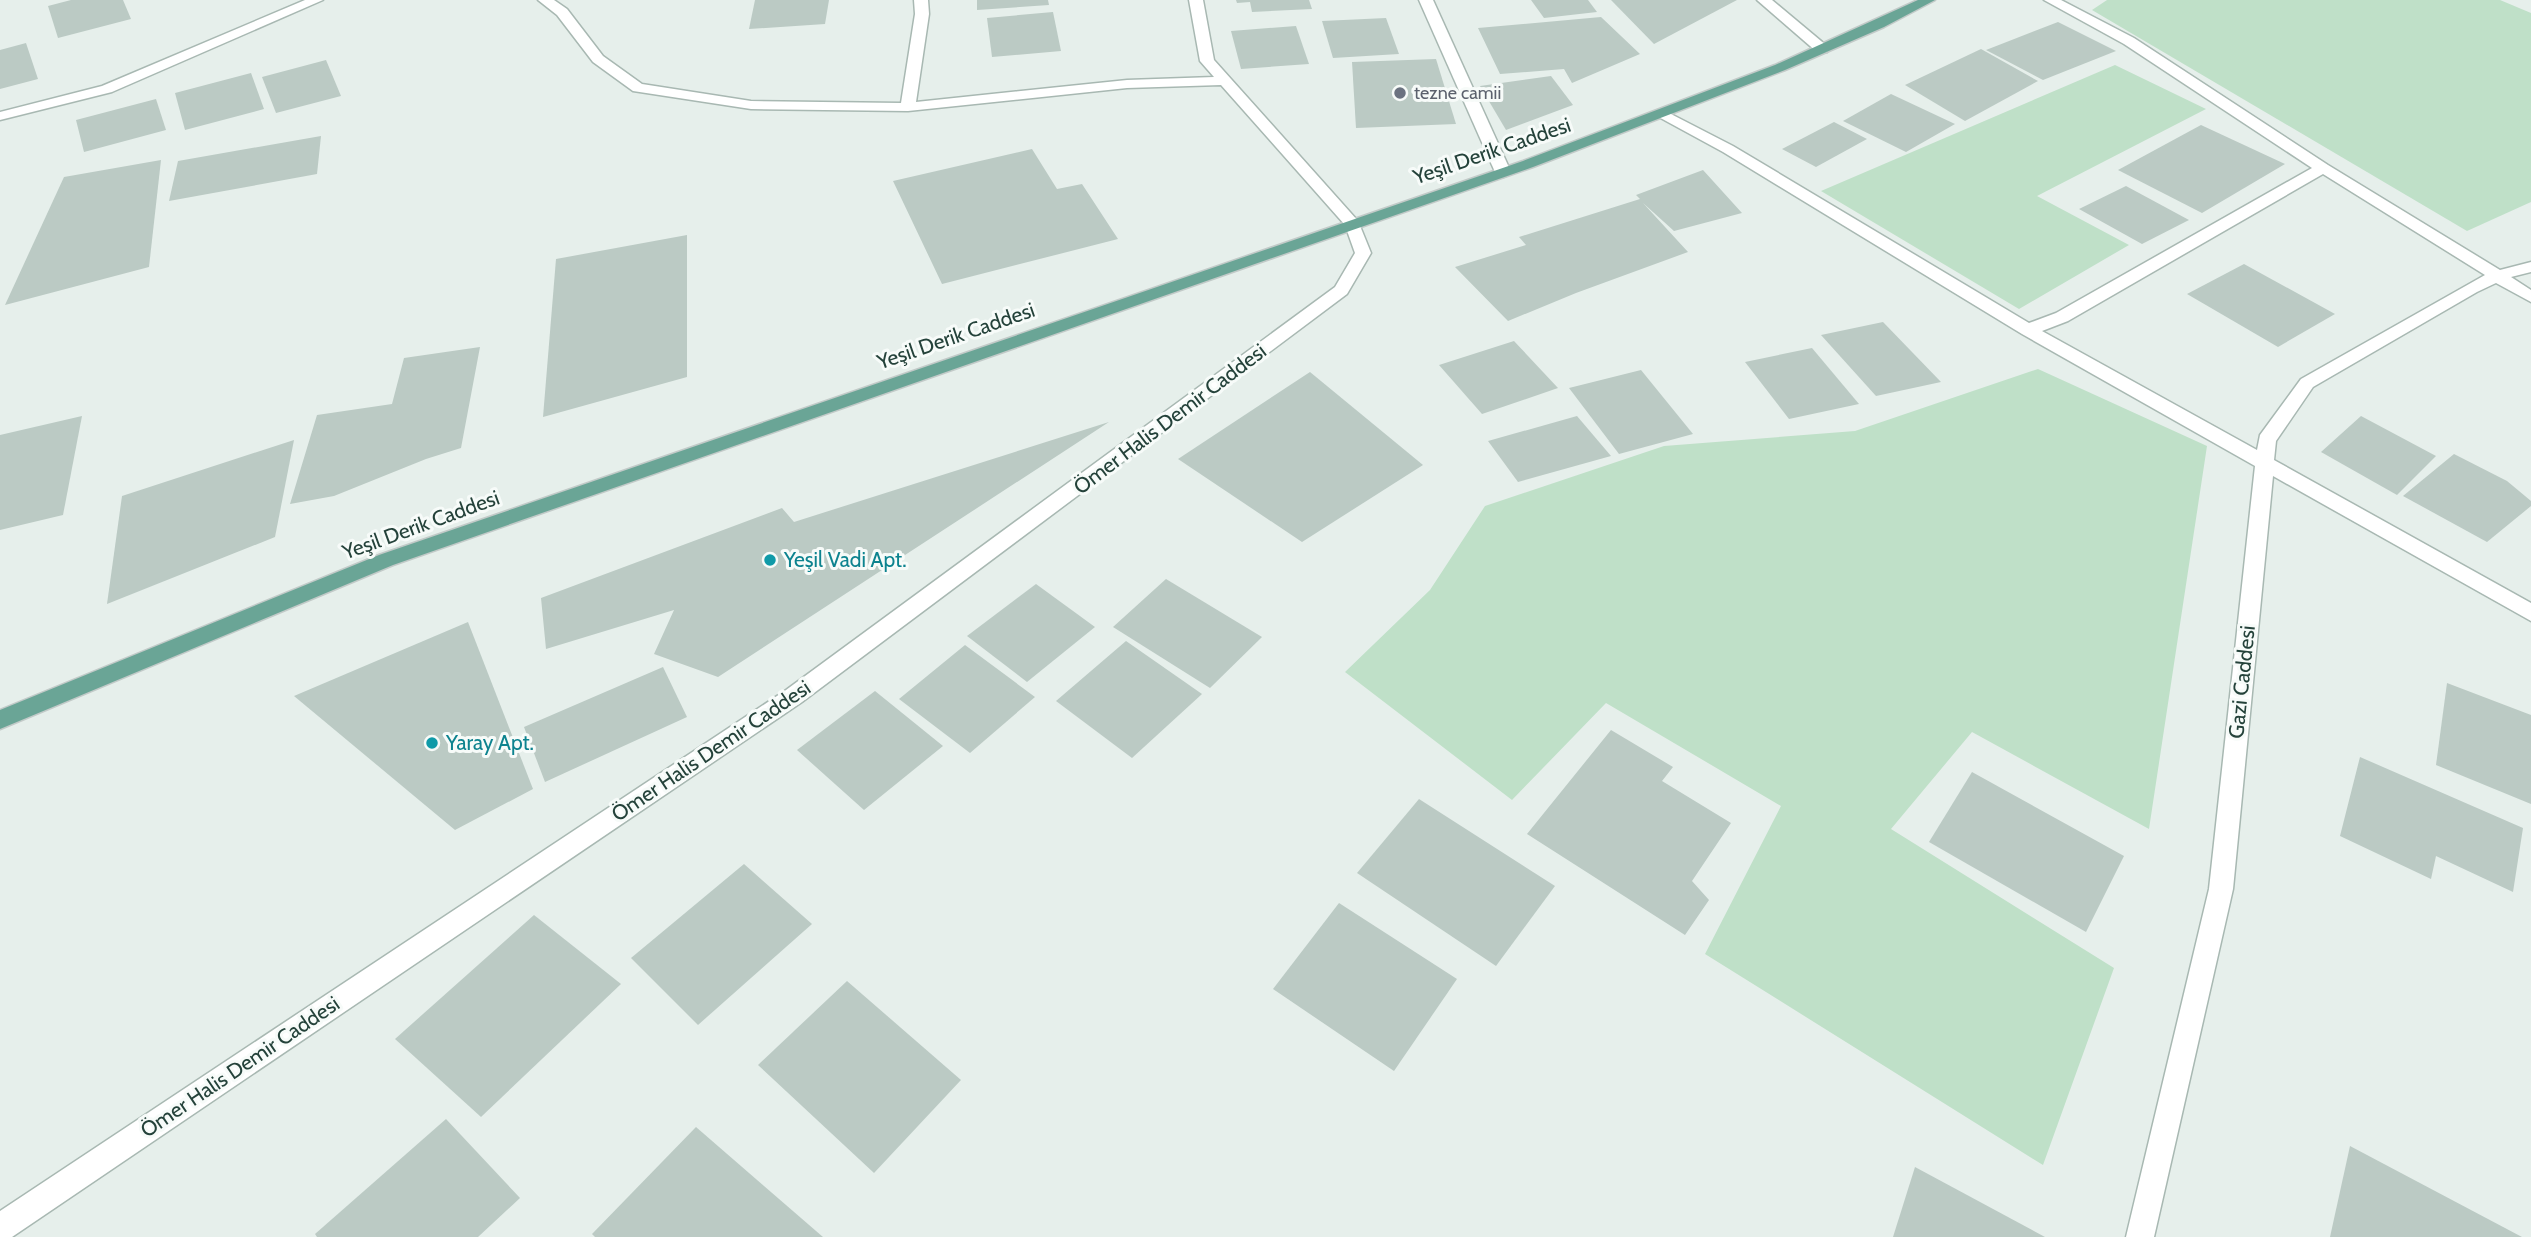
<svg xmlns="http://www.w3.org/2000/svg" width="2531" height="1237" viewBox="0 0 2531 1237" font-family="Cabin,sans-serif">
  <rect width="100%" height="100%" fill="#e6efeb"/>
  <g fill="#bfe0c8">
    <polygon points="2107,0 2500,0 2531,13 2531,202 2467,231 2092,10"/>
    <polygon points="2115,65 2206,109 2037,196 2129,245 2019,309 1821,191"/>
    <polygon points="2038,369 2207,446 2149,829 1972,732 1891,829 2114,968 2043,1165 1705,954 1781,806 1606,703 1512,800 1345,672 1430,590 1485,506 1664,446 1855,431"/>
  </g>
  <g fill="#bbcac4">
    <polygon points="71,0 123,0 131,19 58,38 48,6"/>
    <polygon points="755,0 829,0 825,24 749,29"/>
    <polygon points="977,0 1048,0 1049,5 977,10"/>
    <polygon points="1236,0 1309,0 1312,9 1252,12 1250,2 1237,3"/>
    <polygon points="1531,0 1588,0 1597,12 1544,18"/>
    <polygon points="1611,0 1737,0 1654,44"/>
    <polygon points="1053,12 1061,51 992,57 987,18"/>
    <polygon points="1601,17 1640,54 1572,83 1564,69 1500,74 1478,28"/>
    <polygon points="1386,18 1399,54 1333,58 1322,21"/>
    <polygon points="2058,22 2116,51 2043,80 1986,50"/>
    <polygon points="1296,26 1309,64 1241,69 1231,31"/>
    <polygon points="26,43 38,79 0,89 0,50"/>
    <polygon points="1981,49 2038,81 1965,121 1905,85"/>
    <polygon points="1436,59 1456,124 1356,128 1352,62"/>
    <polygon points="326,60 341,96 276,113 262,77"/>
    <polygon points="251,73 264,109 185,130 175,93"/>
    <polygon points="1551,76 1573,105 1506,130 1480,86"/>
    <polygon points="1891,94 1955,124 1906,152 1843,121"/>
    <polygon points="156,99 166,130 84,152 76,120"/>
    <polygon points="1834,122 1867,139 1816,167 1782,149"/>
    <polygon points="2201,125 2285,164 2202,213 2118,170"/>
    <polygon points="321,136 317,174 169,201 178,161"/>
    <polygon points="1032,149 1057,189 1082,184 1118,239 942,284 893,181"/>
    <polygon points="161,160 149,267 5,305 64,177"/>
    <polygon points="1703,170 1742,213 1674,231 1643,203 1688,252 1576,293 1508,321 1455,267 1526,245 1519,237 1640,199 1636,195"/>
    <polygon points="2126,186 2189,220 2142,244 2079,209"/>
    <polygon points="687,235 687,377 543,417 556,259"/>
    <polygon points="2244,264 2335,314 2278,347 2187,294"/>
    <polygon points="1883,322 1941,382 1876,396 1821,335"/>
    <polygon points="1514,341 1558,388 1482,414 1439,365"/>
    <polygon points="480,347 461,448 426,459 334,496 290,504 317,415 392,404 404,358"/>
    <polygon points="1812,348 1859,404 1789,419 1745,362"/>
    <polygon points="1641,370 1693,434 1619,454 1569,388"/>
    <polygon points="1310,372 1423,465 1302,542 1178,459"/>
    <polygon points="82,416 63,515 0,530 0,435"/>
    <polygon points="1577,416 1611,456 1518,482 1488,441"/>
    <polygon points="2361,416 2436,456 2397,495 2321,452"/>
    <polygon points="1109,422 718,677 654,654 674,610 546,649 541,598 782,508 794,522"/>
    <polygon points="294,440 275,537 107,604 122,496"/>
    <polygon points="2454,454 2507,481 2531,501 2531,506 2487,542 2403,496"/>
    <polygon points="1166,579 1262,637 1210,688 1113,627"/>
    <polygon points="1036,584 1095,627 1027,682 967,636"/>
    <polygon points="468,622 533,789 455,830 294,696"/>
    <polygon points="1126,641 1202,694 1132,758 1056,701"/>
    <polygon points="965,645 1035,697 970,753 899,699"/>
    <polygon points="663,667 687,717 545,782 524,727"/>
    <polygon points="2447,683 2531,715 2531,804 2436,765"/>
    <polygon points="875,691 943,746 864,810 797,750"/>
    <polygon points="1611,730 1673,767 1662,781 1731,823 1692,881 1709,900 1685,935 1527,834"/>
    <polygon points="2360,757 2523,828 2513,892 2436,856 2431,879 2340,836"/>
    <polygon points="1972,772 2124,856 2086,932 1929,842"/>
    <polygon points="1419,799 1555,886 1496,966 1357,873"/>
    <polygon points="744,864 812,924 698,1025 631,958"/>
    <polygon points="1339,903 1457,979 1394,1071 1273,989"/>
    <polygon points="534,915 621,984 481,1117 395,1039"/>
    <polygon points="847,981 961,1080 874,1173 758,1065"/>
    <polygon points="446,1119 520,1198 478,1237 317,1237 315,1234"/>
    <polygon points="696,1127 823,1237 595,1237 592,1234"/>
    <polygon points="2350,1146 2522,1237 2330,1237"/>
    <polygon points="1915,1167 2045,1237 1893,1237"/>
  </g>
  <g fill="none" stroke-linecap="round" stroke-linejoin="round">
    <g stroke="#a8b8b2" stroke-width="3">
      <g id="minor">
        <polygon points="305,0 323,0 112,92 0,120 0,112 102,86"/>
        <polygon points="538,0 554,0 567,9 603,56 642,84 751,101 901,103 915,14 914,0 928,0 929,14 916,102 1127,80 1214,77 1200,61 1189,0 1203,0 1214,60 1358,221 1371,253 1347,294 802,702 12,1237 0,1237 0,1211 786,690 1335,287 1355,253 1345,225 1221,85 1127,88 908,111 751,109 633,91 593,62 557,15"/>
        <polygon points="1419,0 1433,0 1511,172 1508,175 1503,177 1495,172"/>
        <polygon points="1757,0 1772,0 1827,46 1827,52 1817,52"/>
        <path d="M 2044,0 L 2061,0 L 2134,38 L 2328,165 L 2500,270 L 2531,262 L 2531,272 L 2511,277 L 2531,290 L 2531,302 L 2496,283 L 2477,292 L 2313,387 L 2276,441 L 2274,460 L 2531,603 L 2531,621 L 2273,476 L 2233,889 L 2154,1237 L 2126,1237 L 2209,889 L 2255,466 L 2022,334 L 1723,152 L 1655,115 L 1662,111 L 1667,112 L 1733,146 L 2029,323 L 2056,313 L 2312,168 L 2124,44 ZM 2323,174 L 2485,275 L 2301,379 L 2260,435 L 2257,450 L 2042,331 L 2068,321 Z"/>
      </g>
    </g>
    <g stroke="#c2cac8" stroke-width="3">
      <polygon id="major" points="1918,0 1935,0 1884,27 1785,70 1533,167 393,565 0,729 0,710 379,555 1523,161 1775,65"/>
    </g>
    <use href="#minor" fill="#fff" fill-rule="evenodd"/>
    <use href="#major" fill="#6aa596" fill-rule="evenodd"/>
  </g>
  <circle fill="#6b7280" stroke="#f7fbf9" stroke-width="2.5" cx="1400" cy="93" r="7"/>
  <g fill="#0f9aa8" stroke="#f7fbf9" stroke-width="2.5">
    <circle cx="770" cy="560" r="7"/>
    <circle cx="432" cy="743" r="7"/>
  </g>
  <g text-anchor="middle" stroke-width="6" stroke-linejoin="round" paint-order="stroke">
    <g font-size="18" fill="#5b616d" stroke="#f7fbf9" text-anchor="start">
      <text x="1414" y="99">tezne camii</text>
    </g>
    <g font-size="21" fill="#24423a" stroke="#f7fbf9">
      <text transform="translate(1492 151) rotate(-19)" y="7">Yeşil Derik Caddesi</text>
      <text transform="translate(956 336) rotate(-19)" y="7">Yeşil Derik Caddesi</text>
      <text transform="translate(1170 419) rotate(-37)" y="7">Ömer Halis Demir Caddesi</text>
      <text transform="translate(421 525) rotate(-20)" y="7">Yeşil Derik Caddesi</text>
      <text transform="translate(2242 682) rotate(-84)" y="7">Gazi Caddesi</text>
      <text transform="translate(711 751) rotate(-34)" y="7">Ömer Halis Demir Caddesi</text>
      <text transform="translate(240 1067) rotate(-34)" y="7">Ömer Halis Demir Caddesi</text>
    </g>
    <g font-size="21" fill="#0d838f" stroke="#f7fbf9" text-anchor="start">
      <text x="784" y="567">Yeşil Vadi Apt.</text>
      <text x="446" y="750">Yaray Apt.</text>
    </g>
  </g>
</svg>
